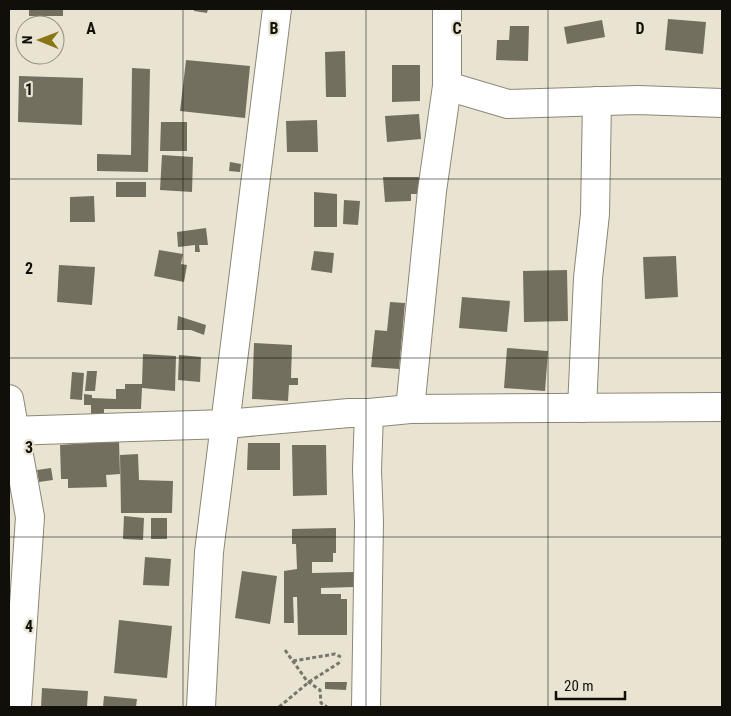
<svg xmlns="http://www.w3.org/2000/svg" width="731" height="716" viewBox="0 0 731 716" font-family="'Roboto Condensed',sans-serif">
  <rect width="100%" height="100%" fill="#e9e4d2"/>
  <g fill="#736f5e">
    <rect x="29" y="9" width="34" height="7"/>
    <polygon points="194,9 208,9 207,13 194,11"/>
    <polygon points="668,19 706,22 703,54 665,50"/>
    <polygon points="602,20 605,37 567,44 564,27"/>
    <polygon points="510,26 529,26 528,61 496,60 497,40 509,40"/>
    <polygon points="345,51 346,97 326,97 325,52"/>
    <polygon points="186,60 250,66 245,118 180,111"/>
    <polygon points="392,65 420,65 420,101 392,102"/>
    <polygon points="132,68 150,69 148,172 97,171 97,154 131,155"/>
    <polygon points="19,76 83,78 82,125 18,122"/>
    <polygon points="419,114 421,139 387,142 385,116"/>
    <polygon points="317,120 318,152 287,152 286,121"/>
    <polygon points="161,122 187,122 187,151 160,151"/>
    <polygon points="162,155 193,157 192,192 160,190"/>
    <polygon points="230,162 241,164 240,172 229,171"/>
    <polygon points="383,177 419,177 420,194 411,194 411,201 385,202"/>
    <rect x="116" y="182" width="30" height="15"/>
    <polygon points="314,192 337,194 337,227 314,227"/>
    <polygon points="94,196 95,222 70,222 70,197"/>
    <polygon points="344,200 360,201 358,225 343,224"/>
    <polygon points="206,228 208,245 199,245 200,252 195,252 195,245 178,247 177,232"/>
    <polygon points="159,250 183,254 181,264 187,265 184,282 154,276"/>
    <polygon points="314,251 334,253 332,273 311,270"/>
    <polygon points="676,256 678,297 645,299 643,257"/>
    <polygon points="59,265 95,267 92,305 57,302"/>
    <polygon points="567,270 568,321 524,322 523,271"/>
    <polygon points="462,297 510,301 507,332 459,328"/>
    <polygon points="390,302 405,303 399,369 371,367 375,330 387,331"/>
    <polygon points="178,316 206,325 204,335 191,330 177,330"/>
    <polygon points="254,343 292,345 291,378 298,378 298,385 289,385 288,401 252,399"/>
    <polygon points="507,348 548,351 545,391 504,388"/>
    <polygon points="143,354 176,356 175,391 142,388 141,409 104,409 104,416 91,416 91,405 84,405 84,394 92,395 92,398 116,399 116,389 125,389 125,384 142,384"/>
    <polygon points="179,355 201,357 200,382 178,380"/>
    <polygon points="87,371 97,371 95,391 85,391"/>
    <polygon points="72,372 84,373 82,400 70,399"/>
    <polygon points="119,441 120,474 106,475 107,487 68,488 68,479 61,479 60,445"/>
    <polygon points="248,443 280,443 280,470 247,470"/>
    <polygon points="292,445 326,445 327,495 293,496"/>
    <polygon points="138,454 139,480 173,481 172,513 121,513 120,455"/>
    <polygon points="51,468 53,480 39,482 37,470"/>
    <polygon points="124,516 144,518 143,540 123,539"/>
    <rect x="151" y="518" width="16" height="21"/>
    <polygon points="336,528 336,553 333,553 333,562 312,562 312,573 354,572 354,587 321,588 321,594 341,594 341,599 347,599 347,635 298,635 297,597 293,597 294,623 284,623 284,571 297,569 296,544 292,544 292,529"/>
    <polygon points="145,557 171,559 169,586 143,585"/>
    <polygon points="242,571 277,576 270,624 235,618"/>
    <polygon points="119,620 172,626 167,678 114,673"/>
    <polygon points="325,682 347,682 346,690 325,689"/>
    <polygon points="42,688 88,691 87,707 41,707"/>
    <polygon points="104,696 137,699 136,707 103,707"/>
  </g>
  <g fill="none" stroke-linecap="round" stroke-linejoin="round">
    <g stroke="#8b8776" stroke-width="30">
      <g id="minor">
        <polyline points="447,86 508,104 638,100 722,103"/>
        <polyline points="9,399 30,517 17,707"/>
        <polyline points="582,408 588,278 595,214 597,101"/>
        <polyline points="410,409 432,191 447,86 447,9"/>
        <polyline points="9,431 226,424 349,413 369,413"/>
        <polyline points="201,707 209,552 277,9"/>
        <polyline points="366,707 369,522 367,470 369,413 410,409 722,407"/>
      </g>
    </g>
    <g stroke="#7a766b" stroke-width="3" stroke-dasharray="4 2.5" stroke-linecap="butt">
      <polyline points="285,650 307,681 320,690 321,703 327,707"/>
      <polyline points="293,661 335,654 341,657"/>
      <polyline points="279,707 309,682 342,661"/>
    </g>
    <use href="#minor" stroke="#fff" stroke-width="28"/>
  </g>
  <path fill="none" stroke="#110f09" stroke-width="1" stroke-opacity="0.55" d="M 183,9 L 183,707M 366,9 L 366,707M 548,9 L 548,707M 9,179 L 722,179M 9,358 L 722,358M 9,537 L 722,537"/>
  <g font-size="16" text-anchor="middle" font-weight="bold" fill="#110f09" stroke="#e9e4d2" stroke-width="4.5" stroke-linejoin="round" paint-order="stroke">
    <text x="91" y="34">A</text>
    <text x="274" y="34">B</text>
    <text x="457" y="34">C</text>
    <text x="640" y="34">D</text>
    <text x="29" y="95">1</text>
    <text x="29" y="274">2</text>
    <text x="29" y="453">3</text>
    <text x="29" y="632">4</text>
  </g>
  <rect width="731" height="716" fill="none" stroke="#110f09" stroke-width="20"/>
  <g transform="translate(40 40) rotate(271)"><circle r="24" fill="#e9e4d2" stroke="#938f82"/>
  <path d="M0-4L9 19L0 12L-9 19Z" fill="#897416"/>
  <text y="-8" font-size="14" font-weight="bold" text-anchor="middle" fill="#110f09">N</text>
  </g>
  <path d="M556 691v8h69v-8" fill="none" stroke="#110f09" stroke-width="2.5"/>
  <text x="564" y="691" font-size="15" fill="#110f09" stroke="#e9e4d2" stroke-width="4" paint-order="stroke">20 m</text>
</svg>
